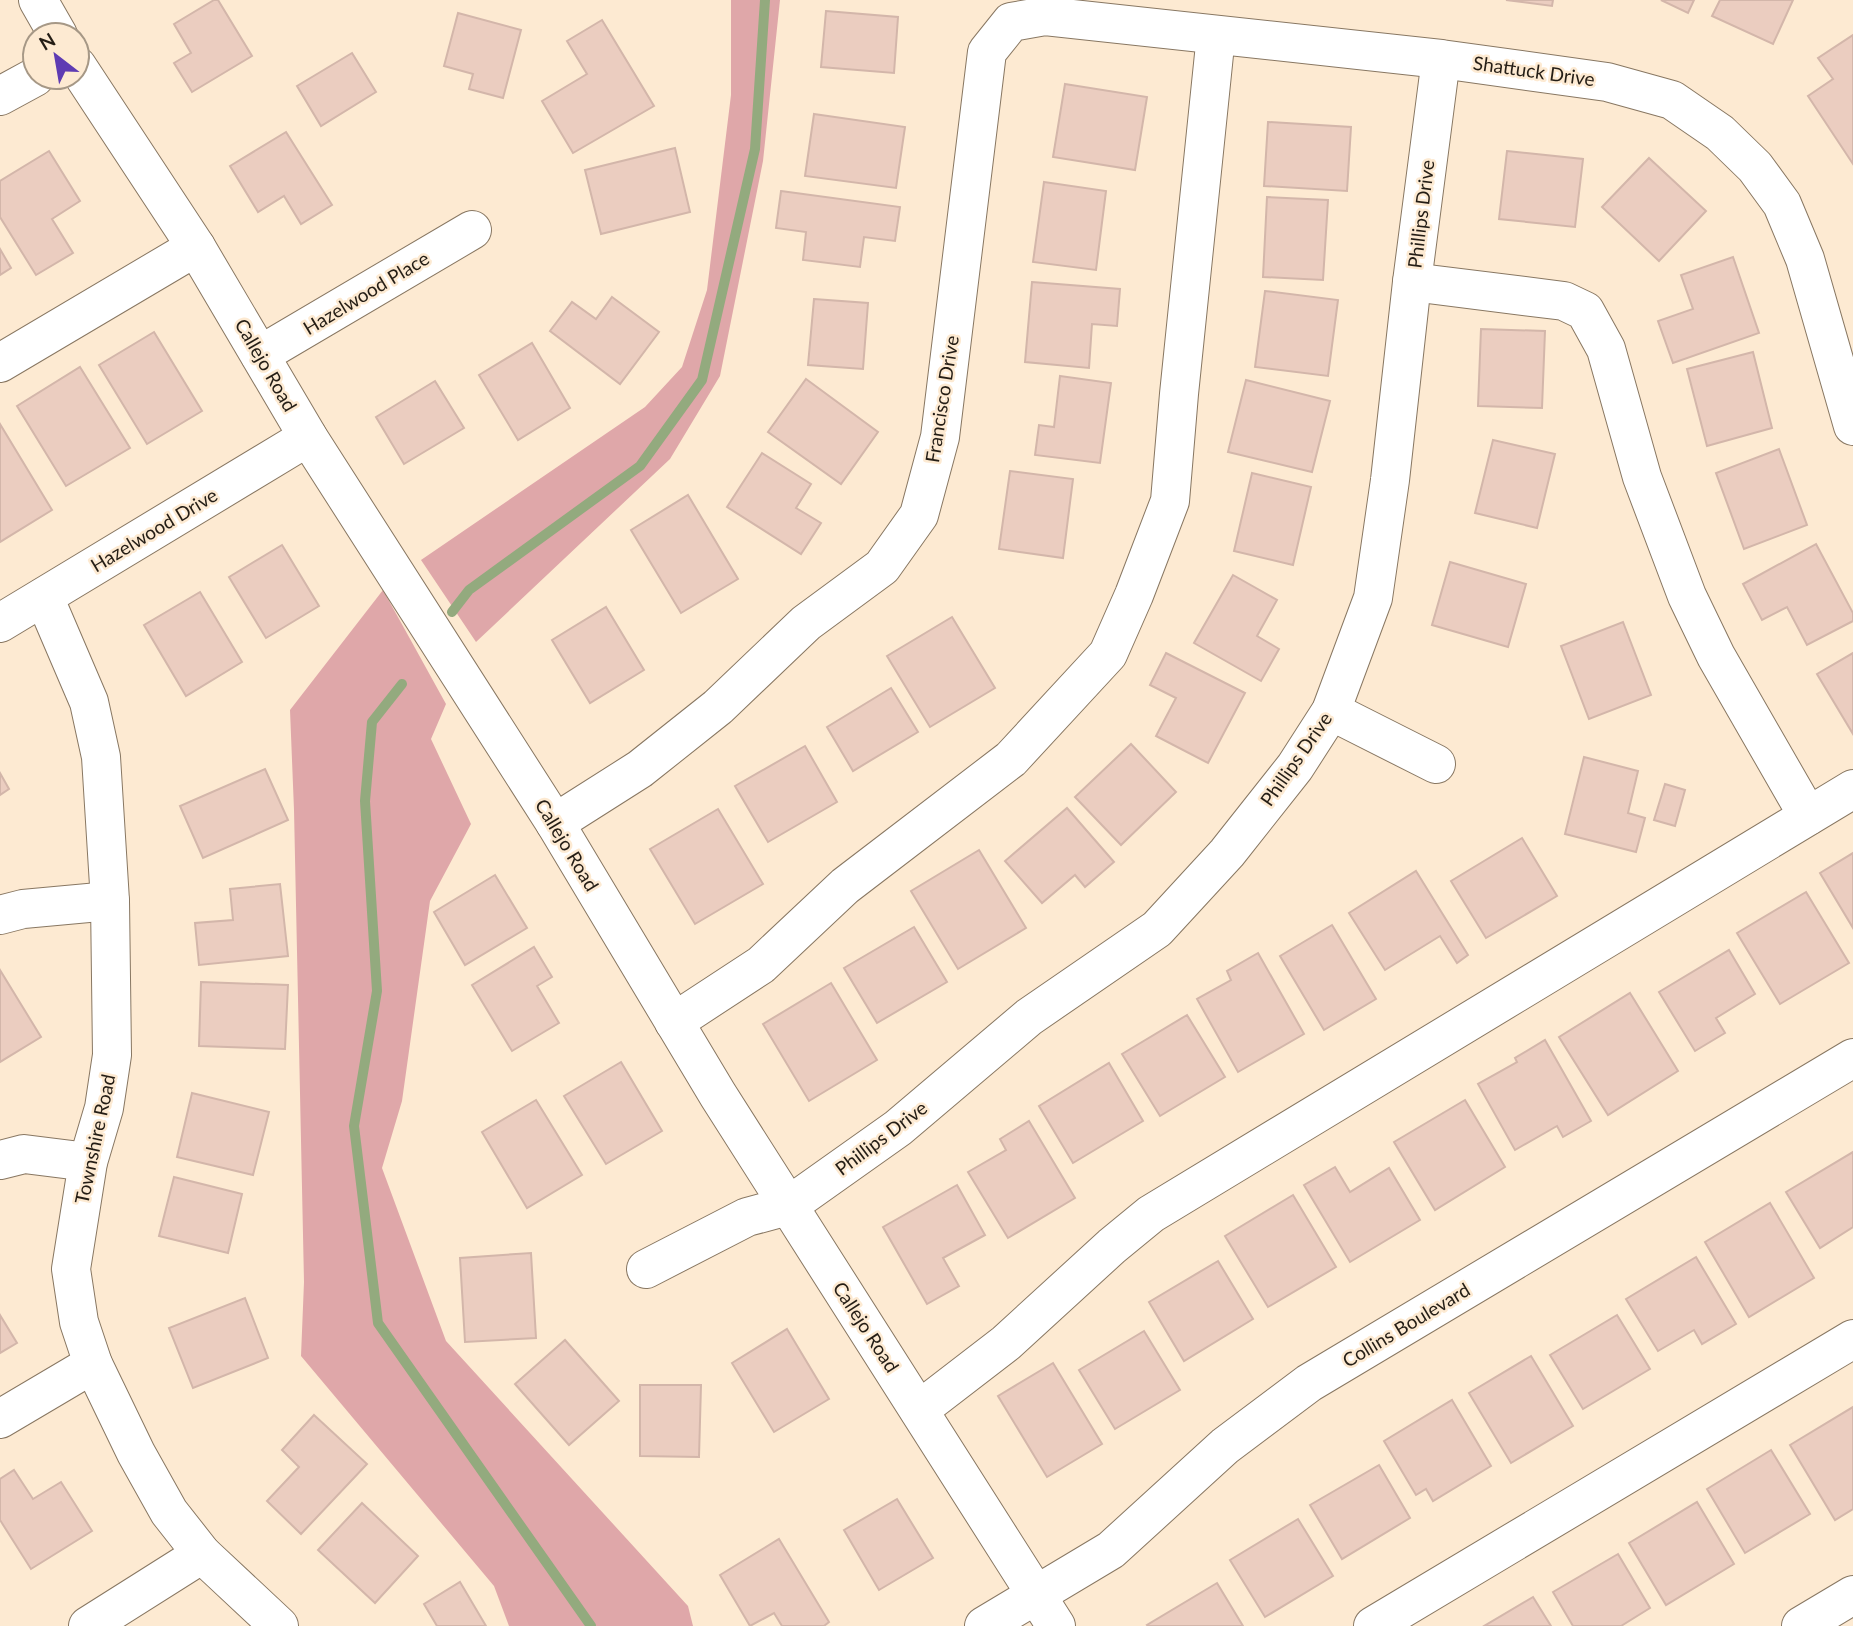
<svg xmlns="http://www.w3.org/2000/svg" width="1853" height="1626" viewBox="0 0 1853 1626" font-family="Lato,sans-serif">
  <rect width="100%" height="100%" fill="#fdead2"/>
  <g fill="#dfa7a9">
    <polygon points="731,0 780,0 763,161 720,376 670,459 476,642 421,560 645,407 682,367 707,290 731,95"/>
    <polygon points="383,590 446,704 431,739 471,824 430,901 402,1101 382,1168 446,1341 688,1606 693,1626 509,1626 494,1586 301,1356 304,1282 294,810 290,710"/>
  </g>
  <g fill="none" stroke-linecap="round" stroke-linejoin="round">
    <g stroke="#93aa7e" stroke-width="10">
      <polyline points="452,612 469,590 640,466 702,380 755,149 765,0"/>
      <polyline points="402,684 372,722 365,801 377,991 354,1126 378,1323 591,1626"/>
    </g>
  </g>
  <g fill="#ebcdc0" stroke="#d3b6aa" stroke-width="2">
    <polygon points="214,0 218,0 252,56 192,92 174,63 191,53 174,24"/>
    <polygon points="1506,0 1553,0 1552,6"/>
    <polygon points="1661,0 1694,0 1688,13"/>
    <polygon points="1720,0 1793,0 1773,44 1712,16"/>
    <polygon points="826,11 898,17 894,73 821,67"/>
    <polygon points="458,13 521,30 503,98 469,89 473,74 444,66"/>
    <polygon points="602,20 654,106 573,153 542,101 587,74 567,41"/>
    <polygon points="1853,35 1853,164 1808,96 1833,79 1818,58"/>
    <polygon points="352,53 376,92 321,126 297,86"/>
    <polygon points="1065,84 1147,97 1135,170 1053,157"/>
    <polygon points="814,114 905,127 896,188 805,176"/>
    <polygon points="1268,122 1351,127 1347,191 1264,186"/>
    <polygon points="286,132 332,205 301,224 284,196 258,212 230,166"/>
    <polygon points="675,148 690,212 601,234 585,170"/>
    <polygon points="49,151 80,201 52,219 73,253 36,275 0,217 0,181"/>
    <polygon points="1507,151 1583,159 1575,227 1499,219"/>
    <polygon points="1649,158 1706,211 1659,261 1602,207"/>
    <polygon points="1044,182 1106,191 1096,270 1033,262"/>
    <polygon points="781,191 900,207 895,241 864,237 860,267 803,260 806,232 776,228"/>
    <polygon points="1267,197 1328,200 1323,280 1263,277"/>
    <polygon points="0,249 11,268 0,275"/>
    <polygon points="1733,257 1759,333 1673,363 1658,321 1693,309 1681,275"/>
    <polygon points="1032,282 1120,289 1117,326 1092,324 1089,368 1025,362"/>
    <polygon points="1265,291 1338,300 1328,376 1255,367"/>
    <polygon points="612,297 659,332 620,384 550,331 572,302 596,319"/>
    <polygon points="814,299 868,303 863,369 808,365"/>
    <polygon points="1481,329 1545,331 1542,408 1478,406"/>
    <polygon points="154,332 202,411 147,444 99,365"/>
    <polygon points="532,343 570,408 518,440 479,375"/>
    <polygon points="1753,352 1772,428 1707,446 1687,369"/>
    <polygon points="80,367 130,448 66,486 17,406"/>
    <polygon points="1060,376 1111,383 1100,463 1035,455 1039,425 1054,427"/>
    <polygon points="806,379 878,432 841,484 768,432"/>
    <polygon points="1246,380 1330,401 1312,472 1228,452"/>
    <polygon points="435,381 464,428 404,464 376,417"/>
    <polygon points="0,424 52,510 0,542"/>
    <polygon points="1493,440 1555,454 1537,528 1475,513"/>
    <polygon points="1779,449 1807,525 1744,549 1716,473"/>
    <polygon points="762,453 811,484 796,508 821,523 801,554 727,507"/>
    <polygon points="1010,471 1073,479 1063,558 999,549"/>
    <polygon points="1252,473 1311,487 1293,565 1234,551"/>
    <polygon points="688,495 738,579 681,613 631,530"/>
    <polygon points="1816,544 1853,613 1853,621 1807,645 1787,607 1762,620 1743,584"/>
    <polygon points="282,545 319,606 266,638 229,577"/>
    <polygon points="1450,562 1526,584 1508,647 1432,625"/>
    <polygon points="1233,575 1277,600 1257,636 1279,649 1261,681 1194,643"/>
    <polygon points="200,592 242,662 186,696 144,625"/>
    <polygon points="606,607 644,670 590,703 552,640"/>
    <polygon points="952,617 995,688 930,727 887,656"/>
    <polygon points="1623,622 1651,695 1589,719 1561,646"/>
    <polygon points="1166,653 1245,693 1208,763 1156,736 1176,698 1150,685"/>
    <polygon points="1853,653 1853,734 1817,674"/>
    <polygon points="891,688 918,732 853,771 827,727"/>
    <polygon points="1131,744 1176,792 1121,845 1075,797"/>
    <polygon points="805,746 837,802 768,842 735,786"/>
    <polygon points="1584,757 1638,771 1628,813 1645,818 1636,852 1565,834"/>
    <polygon points="265,769 288,820 203,858 180,806"/>
    <polygon points="0,773 9,789 0,795"/>
    <polygon points="1665,784 1685,790 1675,826 1654,820"/>
    <polygon points="1067,808 1114,862 1085,887 1075,875 1042,903 1005,861"/>
    <polygon points="718,809 763,884 695,924 650,849"/>
    <polygon points="1522,838 1557,896 1486,938 1451,881"/>
    <polygon points="979,850 1026,928 958,969 911,891"/>
    <polygon points="1853,853 1853,928 1820,873"/>
    <polygon points="1416,871 1468,955 1457,963 1440,936 1385,970 1349,913"/>
    <polygon points="495,875 527,928 465,965 434,912"/>
    <polygon points="280,884 288,956 199,965 195,923 233,920 230,889"/>
    <polygon points="1806,892 1849,963 1780,1004 1737,933"/>
    <polygon points="1332,925 1376,999 1324,1030 1280,956"/>
    <polygon points="914,927 947,982 877,1023 844,968"/>
    <polygon points="534,947 552,977 537,986 559,1023 512,1051 472,985"/>
    <polygon points="1729,950 1755,994 1716,1018 1725,1033 1695,1051 1659,992"/>
    <polygon points="1258,953 1304,1034 1238,1072 1197,999 1231,980 1227,971"/>
    <polygon points="0,970 41,1037 0,1062"/>
    <polygon points="201,982 288,985 285,1049 199,1046"/>
    <polygon points="831,983 877,1060 809,1101 763,1024"/>
    <polygon points="1630,993 1678,1071 1608,1115 1559,1037"/>
    <polygon points="1187,1015 1225,1077 1160,1116 1122,1054"/>
    <polygon points="1545,1040 1591,1121 1563,1137 1557,1126 1515,1150 1478,1084 1517,1062 1515,1058"/>
    <polygon points="621,1062 662,1131 606,1164 564,1096"/>
    <polygon points="1109,1063 1143,1121 1073,1163 1039,1106"/>
    <polygon points="192,1093 269,1112 253,1175 177,1157"/>
    <polygon points="536,1100 582,1175 527,1208 482,1132"/>
    <polygon points="1465,1100 1505,1167 1435,1210 1394,1142"/>
    <polygon points="1029,1121 1075,1198 1008,1238 968,1172 1006,1150 1000,1139"/>
    <polygon points="1853,1152 1853,1227 1820,1248 1786,1192"/>
    <polygon points="1335,1167 1350,1192 1389,1168 1420,1220 1350,1262 1304,1185"/>
    <polygon points="174,1177 242,1194 228,1253 159,1236"/>
    <polygon points="957,1185 985,1235 943,1258 959,1286 927,1304 883,1227"/>
    <polygon points="1293,1195 1336,1267 1268,1307 1225,1236"/>
    <polygon points="1770,1203 1814,1278 1749,1317 1705,1242"/>
    <polygon points="531,1253 536,1338 465,1342 460,1258"/>
    <polygon points="1696,1257 1736,1324 1702,1344 1694,1330 1658,1351 1626,1299"/>
    <polygon points="1218,1261 1253,1319 1184,1361 1149,1302"/>
    <polygon points="245,1298 268,1358 193,1388 169,1328"/>
    <polygon points="0,1315 17,1343 0,1353"/>
    <polygon points="1617,1315 1650,1369 1583,1409 1550,1355"/>
    <polygon points="787,1329 829,1399 774,1432 732,1363"/>
    <polygon points="1144,1331 1180,1390 1115,1429 1079,1370"/>
    <polygon points="565,1340 619,1401 569,1445 515,1384"/>
    <polygon points="1531,1356 1573,1426 1511,1463 1469,1393"/>
    <polygon points="1053,1363 1102,1444 1047,1477 998,1396"/>
    <polygon points="640,1385 701,1385 699,1457 640,1456"/>
    <polygon points="1452,1400 1491,1466 1433,1501 1426,1489 1416,1495 1384,1441"/>
    <polygon points="1853,1407 1853,1509 1835,1520 1790,1445"/>
    <polygon points="314,1415 367,1464 301,1534 267,1501 299,1467 282,1450"/>
    <polygon points="1771,1450 1810,1514 1745,1553 1707,1489"/>
    <polygon points="1379,1465 1410,1518 1342,1559 1310,1505"/>
    <polygon points="14,1470 33,1499 61,1482 92,1531 31,1569 0,1520 0,1479"/>
    <polygon points="897,1499 933,1558 879,1590 844,1530"/>
    <polygon points="1697,1502 1734,1564 1666,1605 1629,1543"/>
    <polygon points="362,1503 418,1556 375,1603 318,1550"/>
    <polygon points="1298,1519 1333,1576 1265,1617 1230,1560"/>
    <polygon points="779,1539 829,1622 824,1626 782,1626 774,1613 750,1626 720,1575"/>
    <polygon points="1618,1554 1650,1608 1621,1626 1573,1626 1553,1592"/>
    <polygon points="460,1582 486,1626 437,1626 424,1604"/>
    <polygon points="1217,1583 1243,1626 1148,1626 1147,1625"/>
    <polygon points="1533,1597 1551,1626 1484,1626"/>
  </g>
  <g fill="none" stroke-linecap="round" stroke-linejoin="round">
    <g stroke="#887762" stroke-width="40">
      <g id="minor">
        <polyline points="38,0 58,35"/>
        <polyline points="77,66 196,247 308,437 555,823 718,1095 1056,1626"/>
        <polyline points="0,96 35,77"/>
        <polyline points="1412,282 1564,301 1585,311 1606,349 1642,477 1687,596 1716,656 1808,816"/>
        <polyline points="260,355 472,230"/>
        <polyline points="0,363 196,247"/>
        <polyline points="44,597 89,702 101,757 110,901 112,1055 104,1108 88,1162 71,1269 79,1322 93,1364 136,1453 169,1512 202,1554 279,1626"/>
        <polyline points="0,623 308,437"/>
        <polyline points="1331,711 1436,764"/>
        <polyline points="555,823 640,769 718,707 806,623 882,567 919,515 940,437 987,52 1011,22 1045,16 1441,59 1607,82 1672,100 1720,133 1755,167 1782,204 1805,259 1853,426"/>
        <polyline points="0,915 23,909 110,901"/>
        <polyline points="674,1022 761,965 845,886 1011,759 1108,654 1134,595 1170,501 1179,394 1216,35"/>
        <polyline points="0,1160 24,1154 88,1162"/>
        <polyline points="646,1269 747,1217 788,1206 898,1128 1029,1017 1157,929 1227,853 1295,767 1331,711 1373,598 1390,480 1412,282 1441,59"/>
        <polyline points="919,1410 1006,1343 1112,1246 1151,1214 1853,789"/>
        <polyline points="0,1419 93,1364"/>
        <polyline points="88,1626 202,1554"/>
        <polyline points="984,1626 1111,1550 1225,1446 1309,1383 1853,1058"/>
        <polyline points="1373,1626 1853,1339"/>
        <polyline points="1801,1626 1853,1595"/>
      </g>
    </g>
    <use href="#minor" stroke="#fff" stroke-width="38"/>
  </g>
  <g text-anchor="middle" stroke-width="5" stroke-linejoin="round" paint-order="stroke">
    <g font-size="19" fill="#241d15" stroke="#fdead2">
      <text transform="translate(1534 71) rotate(8)" y="7">Shattuck Drive</text>
      <text transform="translate(1421 214) rotate(-83)" y="7">Phillips Drive</text>
      <text transform="translate(366 293) rotate(-31)" y="7">Hazelwood Place</text>
      <text transform="translate(266 365) rotate(60)" y="7">Callejo Road</text>
      <text transform="translate(942 399) rotate(-81)" y="7">Francisco Drive</text>
      <text transform="translate(154 530) rotate(-31)" y="7">Hazelwood Drive</text>
      <text transform="translate(1296 759) rotate(-55)" y="7">Phillips Drive</text>
      <text transform="translate(567 845) rotate(59)" y="7">Callejo Road</text>
      <text transform="translate(881 1138) rotate(-37)" y="7">Phillips Drive</text>
      <text transform="translate(95 1139) rotate(-78)" y="7">Townshire Road</text>
      <text transform="translate(1406 1325) rotate(-31)" y="7">Collins Boulevard</text>
      <text transform="translate(866 1327) rotate(57)" y="7">Callejo Road</text>
    </g>
  </g>
  <g transform="translate(56 56) rotate(329)"><circle r="33" fill="#fdead2" stroke="#a69886" stroke-width="2"/>
  <path d="M0-5L12 26L0 18L-12 26Z" fill="#5e3bb3"/>
  <text y="-10" font-size="19" font-weight="bold" text-anchor="middle" fill="#241d15">N</text>
  </g>
</svg>
